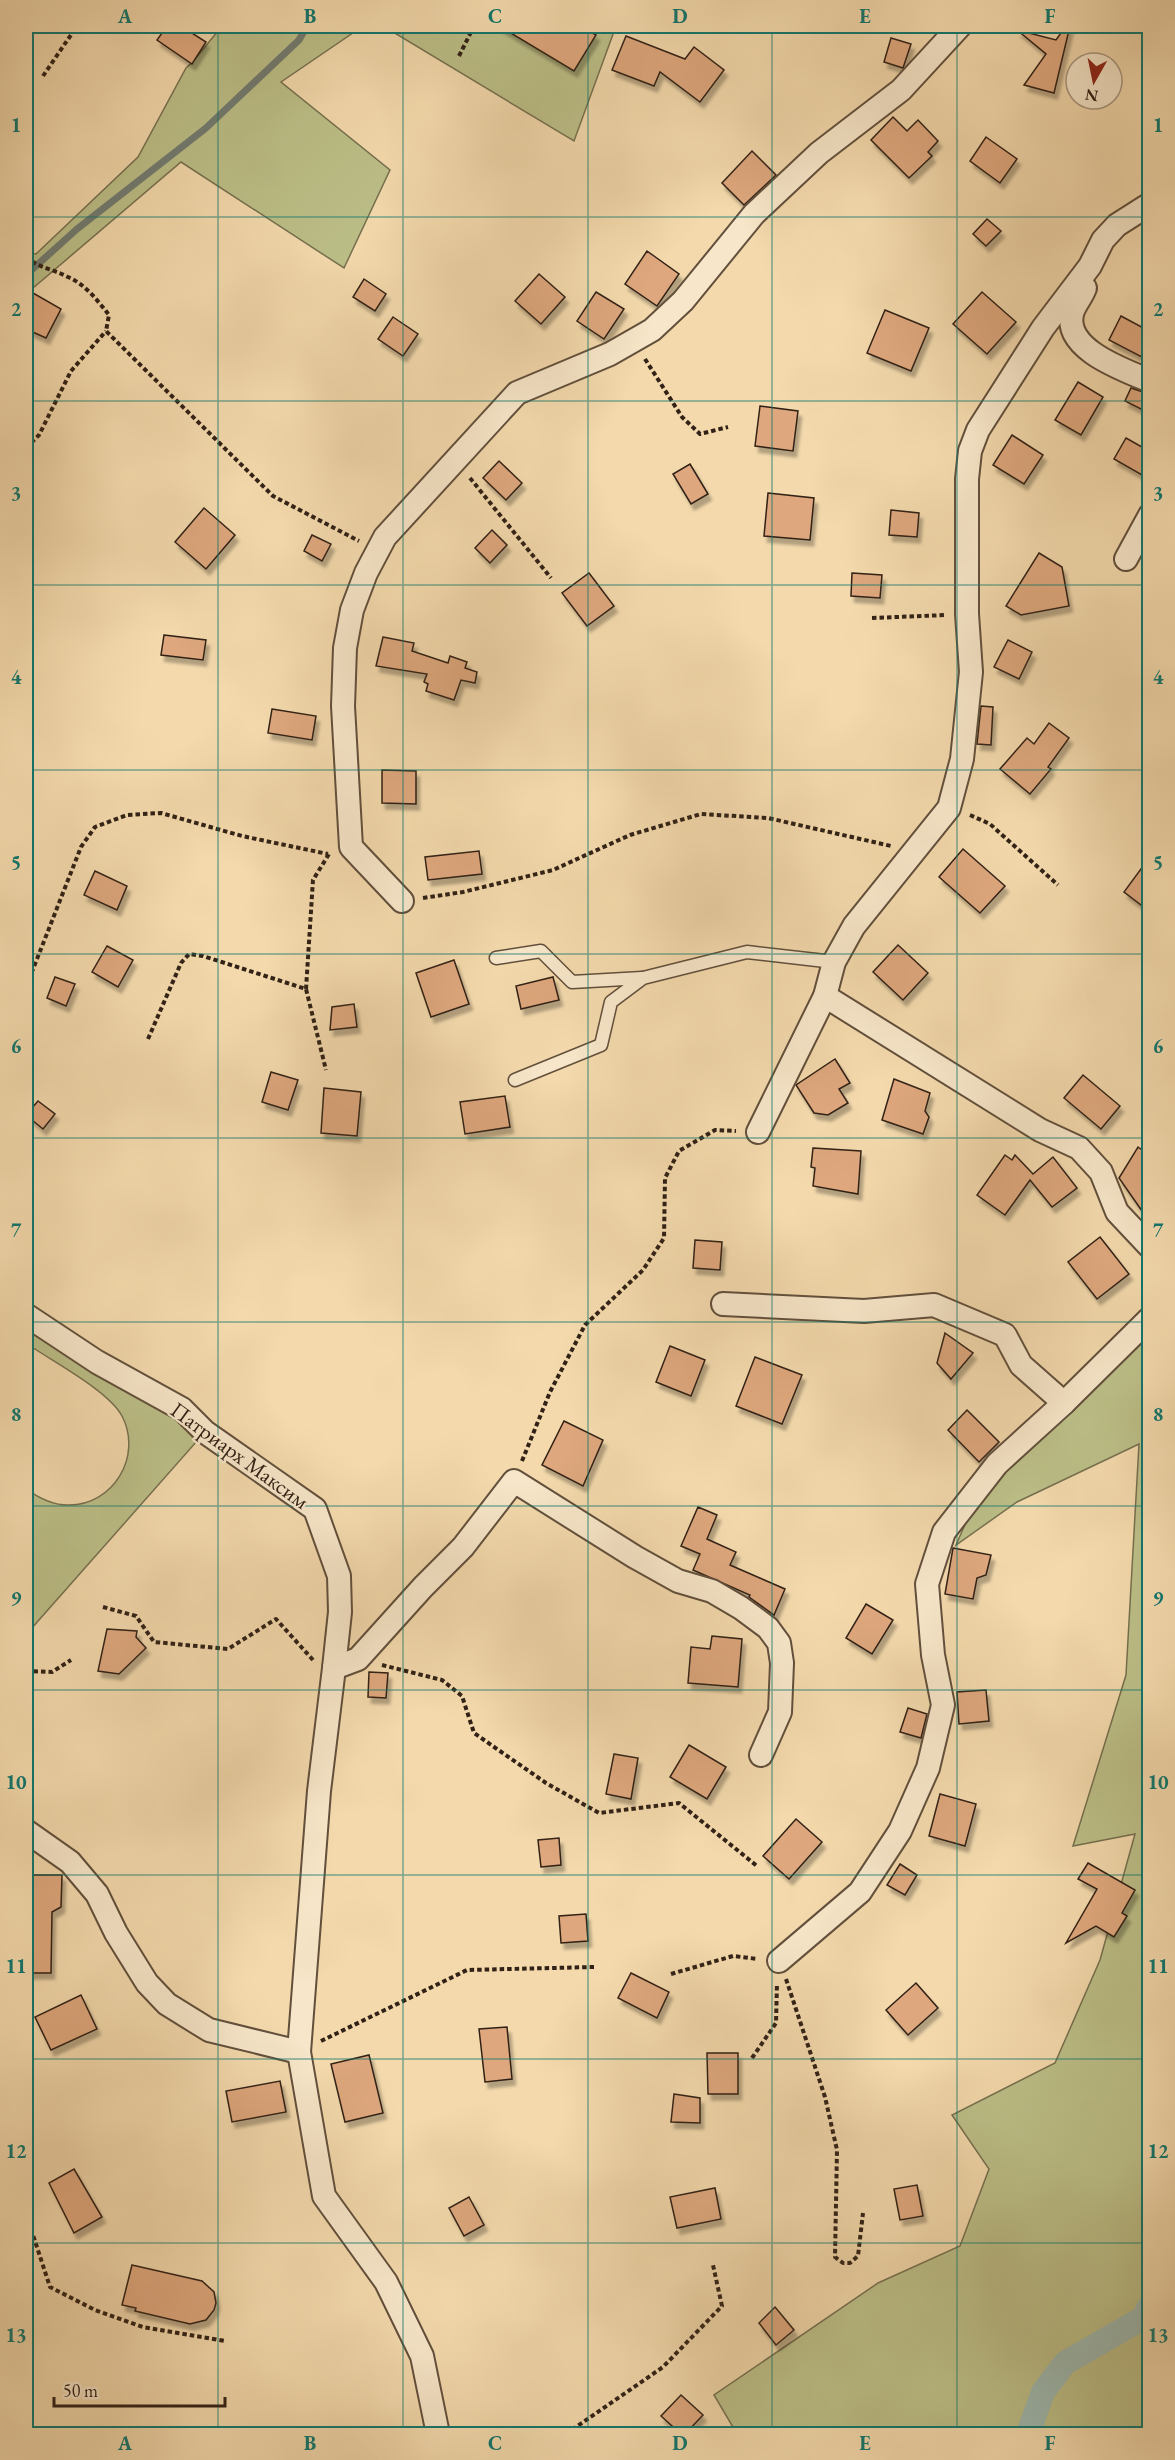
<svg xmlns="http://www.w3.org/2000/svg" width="1175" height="2460" viewBox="0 0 1175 2460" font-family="'EB Garamond',serif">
  <defs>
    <filter id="shadow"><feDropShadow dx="3.5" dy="6" stdDeviation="1.5" flood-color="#0004"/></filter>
  </defs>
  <rect width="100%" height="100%" fill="#f3d9ac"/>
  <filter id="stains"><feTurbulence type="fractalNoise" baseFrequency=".00333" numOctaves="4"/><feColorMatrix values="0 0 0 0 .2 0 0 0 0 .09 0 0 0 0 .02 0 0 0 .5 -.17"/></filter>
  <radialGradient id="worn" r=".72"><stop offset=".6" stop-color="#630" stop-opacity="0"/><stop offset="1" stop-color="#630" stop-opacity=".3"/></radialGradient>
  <g fill="#bcbf88" stroke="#76704f" stroke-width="1.5">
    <path d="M 223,26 L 363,26 L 281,82 L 390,170 L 344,268 L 181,162 L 26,294 L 26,252 L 36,254 L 138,157 L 186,68 C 196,61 212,36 223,26 Z"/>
    <polygon points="383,26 616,26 574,141"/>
    <path d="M 26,1315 L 205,1432 L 31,1629 L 26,1626 L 26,1489 C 39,1498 52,1505 68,1505 C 113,1506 143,1456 122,1416 C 109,1392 59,1365 35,1349 L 26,1347 Z"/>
    <polygon points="1149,1319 1149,2434 737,2434 714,2395 878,2283 960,2246 989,2169 952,2115 1055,2063 1100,1960 1135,1834 1073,1846 1126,1675 1139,1444 1017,1502 956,1545 982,1486"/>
  </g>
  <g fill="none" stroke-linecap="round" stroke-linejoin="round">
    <polyline stroke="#727c72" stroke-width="7" points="26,275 77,229 206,128 299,40 307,26"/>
    <polyline stroke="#9db9b0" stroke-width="24" points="1028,2434 1043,2392 1065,2363 1143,2318 1150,2305"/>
  </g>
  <g fill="#dea77d" stroke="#312116" stroke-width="1.5" filter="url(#shadow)">
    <polygon points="167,26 181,26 206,42 192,64 157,40"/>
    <polygon points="499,26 580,26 596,35 574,71"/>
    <polygon points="1066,26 1070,26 1054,93 1024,85 1046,54 1017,30 1056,40"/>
    <polygon points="626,36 685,59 694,47 724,70 700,102 660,72 654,86 612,70"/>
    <polygon points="891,38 911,44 903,68 884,62"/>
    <polygon points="893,117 907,131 918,120 938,141 928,152 932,156 909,178 871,140"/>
    <polygon points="986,137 1017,159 1000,183 970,161"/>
    <polygon points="752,151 776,175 744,205 722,183"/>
    <polygon points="987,219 1001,231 986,246 973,234"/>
    <polygon points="647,251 679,274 657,306 625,284"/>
    <polygon points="539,274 565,297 541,324 515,301"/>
    <polygon points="364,279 386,294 375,311 353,297"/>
    <polygon points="26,289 61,309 46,338 26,329"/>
    <polygon points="596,292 624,309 604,339 577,321"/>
    <polygon points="982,292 1016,322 987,354 953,324"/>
    <polygon points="885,310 929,328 911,371 867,353"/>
    <polygon points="1121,316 1149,331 1149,366 1144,364 1146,359 1109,340"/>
    <polygon points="393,317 418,334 403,356 378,339"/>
    <polygon points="1078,382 1103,397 1081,435 1055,420"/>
    <polygon points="1131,388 1149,394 1143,410 1125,401"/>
    <polygon points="760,406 798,411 793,451 755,446"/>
    <polygon points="1012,435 1043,455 1024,484 993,465"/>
    <polygon points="1126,438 1149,451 1149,461 1142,475 1114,459"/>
    <polygon points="499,461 522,483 506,500 483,478"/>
    <polygon points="690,464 708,494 691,504 673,474"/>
    <polygon points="768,493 814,498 810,540 764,536"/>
    <polygon points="204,508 235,535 206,569 175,542"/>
    <polygon points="891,510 919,513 917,537 889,535"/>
    <polygon points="492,530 507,545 490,563 475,548"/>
    <polygon points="312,535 331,544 322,561 304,551"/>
    <polygon points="1039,553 1062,567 1069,606 1021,615 1006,606"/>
    <polygon points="589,573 614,606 587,626 562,593"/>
    <polygon points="852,573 882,575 880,598 851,596"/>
    <polygon points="164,635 206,640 203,660 161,655"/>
    <polygon points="383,637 414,643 412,651 448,663 450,656 467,662 465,668 477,672 475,683 461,680 454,700 426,691 428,684 424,682 427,674 376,666"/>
    <polygon points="1008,640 1032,652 1019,679 994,667"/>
    <polygon points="981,706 993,707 991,745 977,744"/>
    <polygon points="272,709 316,716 312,740 268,733"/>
    <polygon points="1049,723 1069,738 1048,767 1051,769 1030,794 1000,769 1027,738 1034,744"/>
    <polygon points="382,770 416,771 416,804 382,803"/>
    <polygon points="963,849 1005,886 980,913 939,877"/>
    <polygon points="479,851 482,874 428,880 425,857"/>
    <polygon points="1149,858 1149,911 1124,892"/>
    <polygon points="95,871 127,886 117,910 84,895"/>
    <polygon points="898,945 928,973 903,1000 873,972"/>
    <polygon points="107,946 133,960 118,987 92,972"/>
    <polygon points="454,960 469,1004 431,1017 416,973"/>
    <polygon points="55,977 75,984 66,1006 47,998"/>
    <polygon points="553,977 559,1000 521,1009 516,986"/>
    <polygon points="354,1004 357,1027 330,1030 332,1007"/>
    <polygon points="835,1059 850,1083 839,1089 848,1103 828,1115 814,1113 796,1085"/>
    <polygon points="271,1072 298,1080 288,1110 262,1102"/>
    <polygon points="1083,1075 1120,1106 1101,1129 1064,1098"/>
    <polygon points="894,1079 930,1093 925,1111 929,1117 923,1134 882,1120"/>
    <polygon points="324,1088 361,1092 357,1136 321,1133"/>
    <polygon points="505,1096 510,1127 465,1134 460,1102"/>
    <polygon points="38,1101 55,1114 43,1129 26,1115"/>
    <polygon points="1138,1147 1149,1155 1149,1221 1119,1178"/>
    <polygon points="813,1148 861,1151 858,1194 813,1186 815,1168 811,1167"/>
    <polygon points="1005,1155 1012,1160 1015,1155 1033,1174 1053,1157 1077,1188 1052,1207 1030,1180 1005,1215 977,1195"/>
    <polygon points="1100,1237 1129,1274 1097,1299 1068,1262"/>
    <polygon points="695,1240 722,1242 720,1270 693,1268"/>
    <polygon points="945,1333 973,1353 951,1379 937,1363"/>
    <polygon points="670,1346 705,1360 691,1396 656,1382"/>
    <polygon points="755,1357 802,1375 782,1424 736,1406"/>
    <polygon points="967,1410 999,1442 979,1462 948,1430"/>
    <polygon points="564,1421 603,1440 583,1486 542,1465"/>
    <polygon points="698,1507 717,1515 707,1539 736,1552 730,1565 785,1589 774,1615 749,1597 750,1595 693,1570 700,1554 681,1546"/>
    <polygon points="953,1548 991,1555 986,1575 977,1578 973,1599 945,1594"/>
    <polygon points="866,1604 893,1620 872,1654 846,1638"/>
    <polygon points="107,1629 137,1631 136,1637 146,1648 119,1674 98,1671"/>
    <polygon points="712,1636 742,1639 738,1687 688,1683 691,1647 710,1649"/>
    <polygon points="369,1672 388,1673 386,1698 368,1697"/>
    <polygon points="986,1690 989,1721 959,1724 957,1692"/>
    <polygon points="908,1708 927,1714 921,1738 900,1732"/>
    <polygon points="689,1745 726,1767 707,1799 670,1777"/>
    <polygon points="614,1754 638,1758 631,1799 606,1794"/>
    <polygon points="940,1794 976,1804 965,1846 929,1836"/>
    <polygon points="796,1819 822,1842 789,1879 763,1856"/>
    <polygon points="559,1838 561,1865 541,1867 538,1840"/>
    <polygon points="1088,1863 1135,1890 1122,1913 1127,1916 1114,1937 1096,1926 1066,1943 1097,1889 1078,1879"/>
    <polygon points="900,1864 917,1875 905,1895 887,1885"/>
    <polygon points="27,1875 62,1875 61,1907 52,1912 51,1973 27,1973"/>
    <polygon points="586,1914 588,1941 561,1943 559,1916"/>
    <polygon points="631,1973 669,1992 657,2018 618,1998"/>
    <polygon points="916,1983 938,2008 908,2035 886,2010"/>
    <polygon points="81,1995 97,2029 51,2050 35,2017"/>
    <polygon points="507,2027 512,2079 485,2082 479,2029"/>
    <polygon points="707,2053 738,2053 738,2094 708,2094"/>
    <polygon points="369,2055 383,2113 345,2122 331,2064"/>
    <polygon points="280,2081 286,2112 232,2122 226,2091"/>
    <polygon points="674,2094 700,2098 700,2123 671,2122"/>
    <polygon points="74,2169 102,2217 74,2233 49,2183"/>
    <polygon points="917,2185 923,2216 900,2220 894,2189"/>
    <polygon points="715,2188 721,2219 677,2228 670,2197"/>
    <polygon points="469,2197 484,2225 464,2236 449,2208"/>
    <polygon points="132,2265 202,2281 214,2292 216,2303 214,2310 206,2320 190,2324 135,2311 136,2308 122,2305"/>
    <polygon points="775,2307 794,2330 776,2345 759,2323"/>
    <polygon points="681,2395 703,2415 685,2434 681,2434 661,2416"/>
  </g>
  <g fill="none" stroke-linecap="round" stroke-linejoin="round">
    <g stroke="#624f3c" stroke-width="15">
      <g id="lane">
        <polyline points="496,958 541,951 572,982 642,978"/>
        <polyline points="515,1080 601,1045 611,1002 643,978 747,952 834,962"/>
      </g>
    </g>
    <g stroke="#624f3c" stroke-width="26">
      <g id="street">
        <path d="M 1085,288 C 1082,297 1074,305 1072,314 C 1064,350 1125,370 1150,381"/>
        <polyline points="1126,559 1150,515"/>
        <polyline points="402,901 351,847 343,706 345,648 352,610 366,573 385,537 517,393 610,354 652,330 683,301 754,214 819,153 901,90 960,26"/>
        <polyline points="825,996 1040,1130 1079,1148 1101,1172 1117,1212 1150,1247"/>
        <polyline points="758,1132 825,996 834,962 854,926 949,808 962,759 971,672 967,614 967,479 970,451 978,430 1043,328 1090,266 1103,240 1117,225 1150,204"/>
        <polyline points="723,1304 864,1311 934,1305 1005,1335 1021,1365 1064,1403"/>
        <polyline points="26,1315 97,1362 182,1409 205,1432 315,1509 339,1576 340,1612 334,1668"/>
        <polyline points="26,1831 70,1862 97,1894 116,1933 147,1983 167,2004 209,2030 299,2052"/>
        <polyline points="779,1961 860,1892 900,1831 928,1768 943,1705 933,1655 927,1584 944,1532 997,1464 1064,1403 1150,1318"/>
        <polyline points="438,2434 422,2356 405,2321 386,2282 324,2196 299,2052 319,1791 334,1668 358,1659 423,1587 463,1547 514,1481 635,1557 678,1581 712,1591 741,1608 768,1628 779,1643 782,1663 780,1712 761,1755"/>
      </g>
    </g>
    <g stroke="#312116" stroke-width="4" stroke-dasharray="4.5 3" stroke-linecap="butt">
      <polyline points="123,26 143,26"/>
      <polyline points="459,56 474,26"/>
      <polyline points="43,76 77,26"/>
      <path d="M 26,257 C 39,268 53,269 68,277 C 85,284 98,301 109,315 L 106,331 L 273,496 L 359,541"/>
      <polyline points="645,359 682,417 700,434 728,427"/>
      <polyline points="26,448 39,435 71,371 106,331"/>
      <polyline points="470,478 551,578"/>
      <polyline points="872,618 946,615"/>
      <polyline points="970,815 990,824 1058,885"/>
      <polyline points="423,898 463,892 553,870 630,835 701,814 768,818 891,846"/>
      <polyline points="26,987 81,847 95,827 127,815 161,813 242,836 328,854"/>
      <polyline points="306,989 313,880 329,854"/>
      <polyline points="148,1039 181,963 189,954 203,956 306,989 326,1070"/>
      <polyline points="522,1461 550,1392 585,1325 643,1270 664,1238 665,1178 679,1151 715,1130 736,1131"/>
      <polyline points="103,1607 136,1616 154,1642 228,1649 276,1619 313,1660"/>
      <polyline points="382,1665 442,1680 462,1696 474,1733 546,1783 599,1813 679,1803 757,1866"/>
      <polyline points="26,1671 52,1672 71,1660"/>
      <polyline points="671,1974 733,1956 758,1959"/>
      <polyline points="786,1979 825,2097 837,2150 835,2257 843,2263 850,2263 858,2256 863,2213"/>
      <polyline points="321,2041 467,1970 594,1967"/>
      <polyline points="752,2058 776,2023 777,1983"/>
      <polyline points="26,2223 33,2235 50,2287 95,2310 143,2327 225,2341"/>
      <polyline points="566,2434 663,2367 722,2306 713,2265"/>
    </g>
    <use href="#lane" stroke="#f7e6c9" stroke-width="12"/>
    <use href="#street" stroke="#f7e6c9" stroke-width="22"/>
  </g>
  <path fill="none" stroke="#0f766e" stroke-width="1.5" stroke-opacity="0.55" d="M 218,26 L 218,2434M 403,26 L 403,2434M 588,26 L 588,2434M 772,26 L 772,2434M 957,26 L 957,2434M 26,217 L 1150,217M 26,401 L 1150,401M 26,585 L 1150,585M 26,770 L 1150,770M 26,954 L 1150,954M 26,1138 L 1150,1138M 26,1322 L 1150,1322M 26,1506 L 1150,1506M 26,1690 L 1150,1690M 26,1875 L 1150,1875M 26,2059 L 1150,2059M 26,2243 L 1150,2243"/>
  <g text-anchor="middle" stroke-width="4.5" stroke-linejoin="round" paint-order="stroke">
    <g font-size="22" fill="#312116" stroke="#f7e6c9">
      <text transform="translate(240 1455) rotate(36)" y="8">Патриарх Максим</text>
    </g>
  </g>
  <rect width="1175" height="2460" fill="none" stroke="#f3d9ac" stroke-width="66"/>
  <g transform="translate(1094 81) rotate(189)"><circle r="28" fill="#f7e6c9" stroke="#a89781" stroke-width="1.5"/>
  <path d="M0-4.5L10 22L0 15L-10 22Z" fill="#8f2418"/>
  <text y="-9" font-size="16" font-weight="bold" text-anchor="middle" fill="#312116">N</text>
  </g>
  <path d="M54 2397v9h171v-9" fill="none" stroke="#312116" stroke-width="3"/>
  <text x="63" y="2397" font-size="18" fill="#312116" stroke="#f7e6c9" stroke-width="4.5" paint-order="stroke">50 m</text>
  <rect x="33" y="33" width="1109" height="2394" fill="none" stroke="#0f766e" stroke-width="2"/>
  <g font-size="20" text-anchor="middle" font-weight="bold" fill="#0f766e">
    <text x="125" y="23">A</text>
    <text x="310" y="23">B</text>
    <text x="495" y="23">C</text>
    <text x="680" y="23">D</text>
    <text x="865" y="23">E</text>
    <text x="1050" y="23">F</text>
    <text x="16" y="132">1</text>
    <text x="1158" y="132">1</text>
    <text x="16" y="316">2</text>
    <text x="1158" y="316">2</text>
    <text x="16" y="500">3</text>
    <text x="1158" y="500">3</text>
    <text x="16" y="684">4</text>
    <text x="1158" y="684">4</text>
    <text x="16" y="869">5</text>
    <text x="1158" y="869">5</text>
    <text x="16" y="1053">6</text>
    <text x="1158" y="1053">6</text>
    <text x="16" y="1237">7</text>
    <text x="1158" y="1237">7</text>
    <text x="16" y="1421">8</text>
    <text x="1158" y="1421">8</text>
    <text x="16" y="1605">9</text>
    <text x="1158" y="1605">9</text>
    <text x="16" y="1789">10</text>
    <text x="1158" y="1789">10</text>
    <text x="16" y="1973">11</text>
    <text x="1158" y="1973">11</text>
    <text x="16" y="2158">12</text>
    <text x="1158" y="2158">12</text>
    <text x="16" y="2342">13</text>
    <text x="1158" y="2342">13</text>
    <text x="125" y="2450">A</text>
    <text x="310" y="2450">B</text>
    <text x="495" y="2450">C</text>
    <text x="680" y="2450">D</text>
    <text x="865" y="2450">E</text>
    <text x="1050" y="2450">F</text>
  </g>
  <rect width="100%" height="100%" filter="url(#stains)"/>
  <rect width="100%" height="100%" fill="url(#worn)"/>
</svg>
